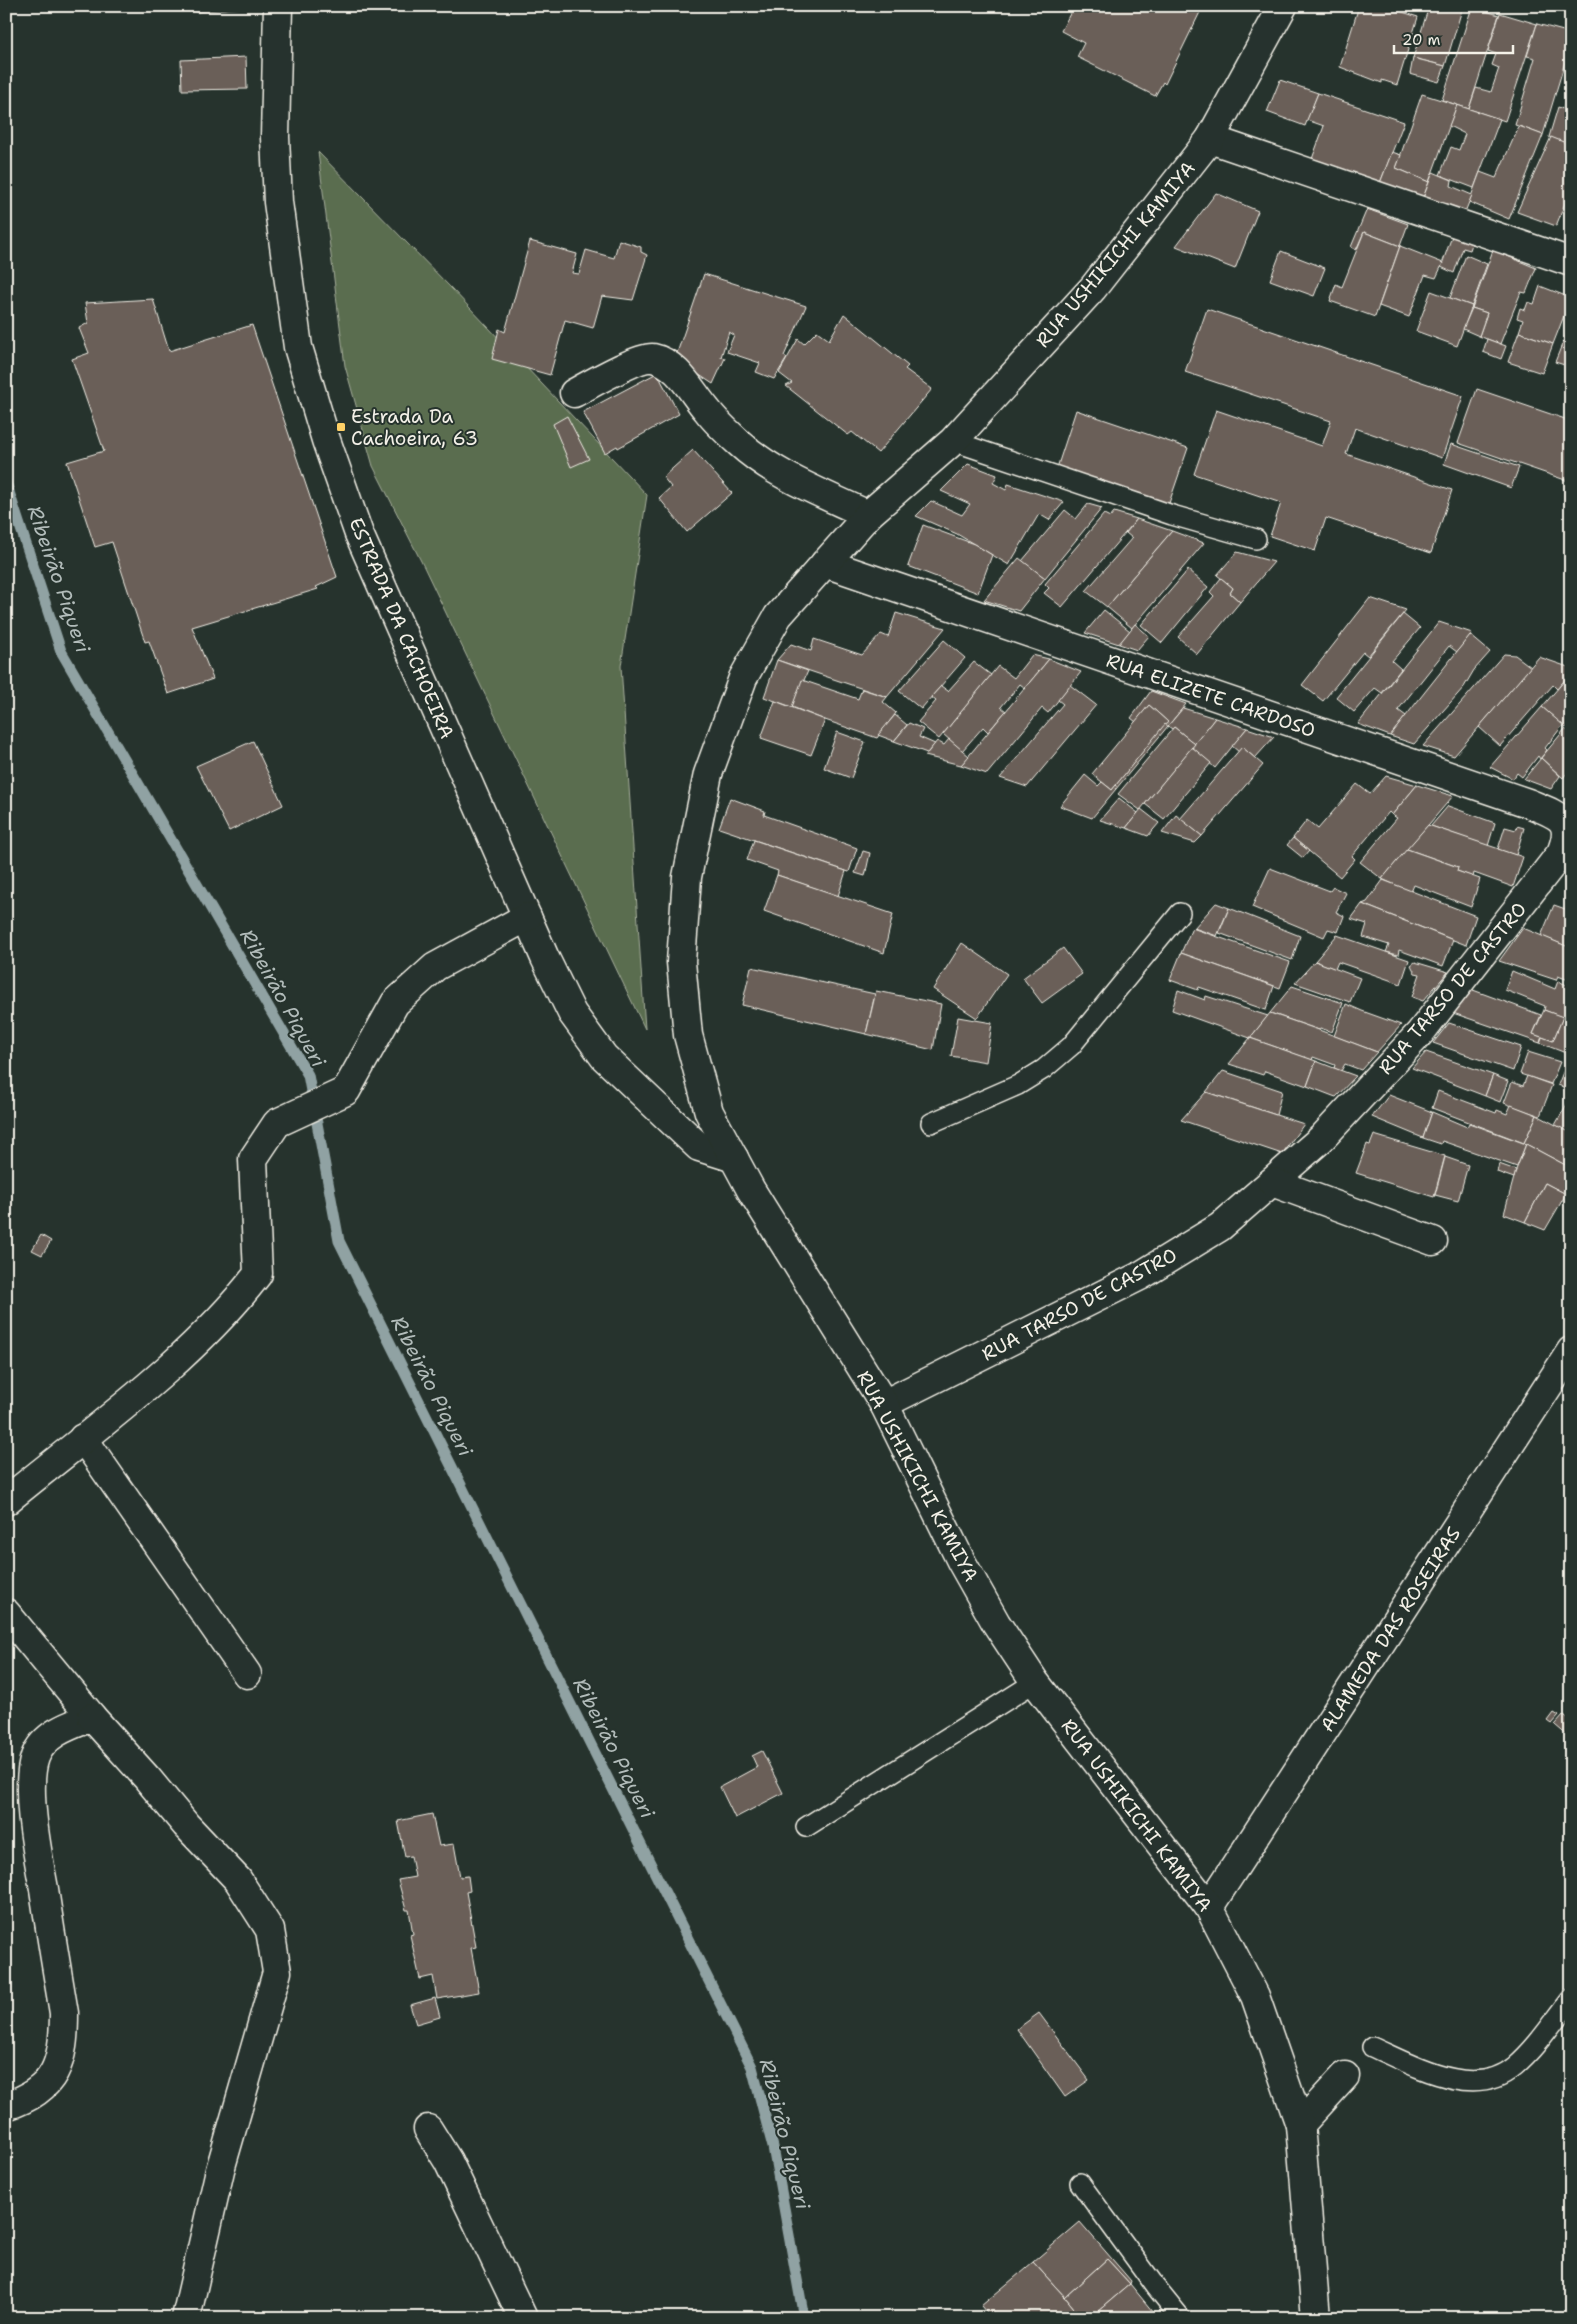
<svg xmlns="http://www.w3.org/2000/svg" width="1577" height="2324" viewBox="0 0 1577 2324" font-family="'Shantell Sans',sans-serif">
  <rect width="100%" height="100%" fill="#26332d"/>
  <filter id="ink" filterUnits="userSpaceOnUse"><feTurbulence type="fractalNoise" baseFrequency=".02" numOctaves="2"/><feDisplacementMap in="SourceGraphic" scale="10" xChannelSelector="R" yChannelSelector="G"/><feConvolveMatrix kernelMatrix="1 2 1 2 8 2 1 2 1" color-interpolation-filters="sRGB"/></filter>
  <g filter="url(#ink)">
    <polygon fill="#5a6d50" stroke="#a7af9c" points="318,152 452,289 647,495 621,666 645,1029 424,567 373,466 345,366"/>
    <g fill="none" stroke-linecap="round" stroke-linejoin="round">
      <polyline stroke="#90a2a3" stroke-width="11" points="6,483 61,651 308,1075 339,1241 752,2067 773,2147 804,2318"/>
    </g>
    <g fill="#6a5e58" stroke="#f4f1e8">
      <polygon points="195,6 245,6 245,7 196,12"/>
      <polygon points="1074,6 1203,6 1165,84 1163,82 1155,96 1077,57 1084,43 1061,31"/>
      <polygon points="1359,6 1384,6 1418,17 1397,85 1382,80 1382,83 1340,67"/>
      <polygon points="1384,6 1401,6 1400,11"/>
      <polygon points="1410,6 1423,6 1421,10"/>
      <polygon points="1429,6 1463,6 1445,66 1413,58"/>
      <polygon points="1472,7 1499,15 1469,109 1442,100"/>
      <polygon points="1500,13 1537,24 1505,121 1469,109 1476,88 1491,92 1499,68 1492,65 1496,54 1488,51"/>
      <polygon points="1537,24 1571,33 1571,42 1543,135 1515,125 1535,58 1527,56"/>
      <polygon points="246,57 247,89 182,90 181,60"/>
      <polygon points="1413,58 1445,66 1439,82 1410,74"/>
      <polygon points="1280,80 1318,93 1305,126 1267,112"/>
      <polygon points="1571,82 1571,145 1549,137 1558,107 1563,109"/>
      <polygon points="1318,93 1404,122 1380,183 1312,159 1324,126 1307,120"/>
      <polygon points="1422,94 1457,105 1429,182 1396,168"/>
      <polygon points="1457,105 1500,119 1474,188 1440,175 1451,147 1459,150 1465,134 1449,126"/>
      <polygon points="1519,126 1543,135 1509,219 1469,202 1480,172 1496,178"/>
      <polygon points="1551,137 1571,145 1571,188 1556,226 1517,212"/>
      <polygon points="1392,152 1401,155 1396,168 1429,182 1423,198 1380,183"/>
      <polygon points="1433,172 1452,180 1451,186 1472,195 1465,212 1423,198"/>
      <polygon points="1216,193 1258,211 1235,269 1176,246"/>
      <polygon points="1367,209 1408,224 1400,246 1364,232 1356,250 1351,247"/>
      <polygon points="1571,227 1571,242 1565,240"/>
      <polygon points="1364,232 1400,246 1375,317 1330,301 1336,284 1342,287"/>
      <polygon points="1452,236 1472,244 1470,250 1463,248 1454,273 1441,267"/>
      <polygon points="619,240 641,247 641,252 647,255 633,300 602,296 593,328 565,320 550,375 492,359 499,329 505,332 530,241 577,254 572,273 579,274 586,250 614,258"/>
      <polygon points="1400,246 1443,263 1436,278 1425,275 1409,317 1379,306"/>
      <polygon points="1493,250 1536,268 1526,293 1521,292 1500,344 1479,336 1487,313 1472,308"/>
      <polygon points="1281,251 1325,268 1314,296 1270,280"/>
      <polygon points="1466,255 1487,264 1472,306 1450,298"/>
      <polygon points="704,274 806,306 784,356 787,358 774,379 756,372 760,363 727,352 734,335 729,332 721,357 725,358 713,384 675,359"/>
      <polygon points="1540,286 1571,298 1553,344 1519,332 1523,320 1517,318 1520,308 1525,310 1528,302 1534,304"/>
      <polygon points="1431,291 1472,306 1457,346 1416,331"/>
      <polygon points="153,299 169,351 252,325 337,577 316,587 318,589 192,627 213,679 168,694 149,641 145,642 112,542 95,547 67,462 104,451 72,359 89,353 79,328 88,323 85,303"/>
      <polygon points="1472,308 1487,313 1479,336 1463,329"/>
      <polygon points="1207,309 1463,396 1442,458 1355,428 1346,454 1452,490 1431,553 1326,518 1315,551 1270,536 1281,503 1194,474 1216,410 1322,446 1331,421 1185,372"/>
      <polygon points="844,314 908,366 905,369 932,389 878,453 852,432 848,435 786,386 792,383 779,373 798,339 804,344 817,331 829,340"/>
      <polygon points="1571,322 1571,367 1555,362"/>
      <polygon points="1519,332 1553,344 1542,373 1508,362"/>
      <polygon points="1487,339 1506,346 1501,359 1483,352"/>
      <polygon points="657,373 679,414 618,448 617,446 605,453 583,412"/>
      <polygon points="1477,389 1571,421 1571,482 1458,443"/>
      <polygon points="1076,410 1188,448 1168,506 1057,468"/>
      <polygon points="567,416 589,459 571,467 553,424"/>
      <polygon points="1451,444 1519,467 1511,488 1444,464"/>
      <polygon points="693,450 732,493 687,532 659,498 671,487 663,477"/>
      <polygon points="968,464 997,475 993,483 1006,490 1008,484 1064,502 1049,520 1039,514 1009,565 957,534 916,516 931,501 962,515 970,504 941,491"/>
      <polygon points="1088,504 1102,508 1045,578 1022,561 1065,510 1076,519"/>
      <polygon points="1114,512 1137,519 1062,607 1044,593 1049,588 1045,584 1104,514 1110,517"/>
      <polygon points="1137,519 1172,531 1107,607 1086,591 1132,538 1126,533"/>
      <polygon points="923,525 974,544 992,555 978,593 908,566"/>
      <polygon points="1172,531 1204,543 1132,628 1107,607"/>
      <polygon points="1237,552 1274,562 1240,602 1230,593 1233,588 1217,575"/>
      <polygon points="1019,558 1045,578 1019,611 984,600"/>
      <polygon points="1188,570 1208,587 1162,643 1141,625"/>
      <polygon points="1221,578 1233,588 1230,593 1240,602 1197,654 1178,637 1214,596 1210,592"/>
      <polygon points="1370,598 1406,610 1368,656 1363,652 1323,701 1302,685"/>
      <polygon points="1104,610 1130,631 1119,644 1085,633"/>
      <polygon points="896,613 945,628 887,697 777,660 791,644 811,651 814,639 862,655 881,634 888,637"/>
      <polygon points="1403,614 1420,628 1392,661 1401,669 1382,693 1375,688 1354,712 1336,697"/>
      <polygon points="1439,622 1472,633 1457,652 1449,646 1398,710 1406,716 1390,736 1358,724"/>
      <polygon points="1135,624 1149,636 1137,650 1119,644"/>
      <polygon points="1470,635 1490,652 1474,670 1464,687 1414,744 1390,736"/>
      <polygon points="944,640 965,658 921,709 899,691"/>
      <polygon points="1504,654 1515,655 1531,667 1454,756 1423,746"/>
      <polygon points="1032,655 1049,659 1025,688 1020,684 1001,707 1006,711 988,732 983,727 962,751 943,734 998,666 1014,678"/>
      <polygon points="1539,657 1571,668 1571,673 1557,689 1553,685 1500,746 1479,727"/>
      <polygon points="1049,659 1081,672 1048,713 1042,708 987,774 961,765"/>
      <polygon points="777,660 808,671 792,707 764,697"/>
      <polygon points="974,662 991,675 939,739 918,722 936,701 931,697 941,686 948,691"/>
      <polygon points="1571,673 1571,722 1566,728 1542,707"/>
      <polygon points="802,680 858,699 862,689 887,697 883,702 896,713 877,738 825,720 792,707"/>
      <polygon points="1070,685 1096,705 1027,787 1000,778 1063,704 1058,700"/>
      <polygon points="1151,691 1186,704 1168,726 1165,724 1168,722 1149,705 1136,722 1131,718"/>
      <polygon points="775,701 825,720 811,755 761,738"/>
      <polygon points="1149,705 1168,722 1112,790 1092,774"/>
      <polygon points="1542,707 1563,725 1545,748 1547,750 1540,759 1538,756 1522,777 1517,773 1513,779 1490,767"/>
      <polygon points="1183,708 1215,718 1195,744 1174,727 1172,729 1168,726"/>
      <polygon points="895,715 907,725 894,741 878,735"/>
      <polygon points="1215,718 1247,728 1215,768 1192,747"/>
      <polygon points="909,723 923,729 919,737 935,744 927,753 894,741"/>
      <polygon points="1165,724 1168,726 1092,818 1060,806 1085,775 1098,786 1102,782 1112,790"/>
      <polygon points="1174,727 1195,744 1140,810 1118,794"/>
      <polygon points="1247,728 1274,737 1255,758 1242,747 1239,752 1232,746"/>
      <polygon points="1571,728 1571,768 1563,778 1541,758 1565,729 1568,731"/>
      <polygon points="837,732 865,742 851,778 824,768"/>
      <polygon points="949,739 969,756 961,765 925,756 937,741 944,745"/>
      <polygon points="253,741 283,805 229,831 196,766"/>
      <polygon points="1192,747 1211,763 1164,819 1145,804"/>
      <polygon points="1242,747 1263,765 1202,836 1180,819"/>
      <polygon points="1541,758 1560,776 1551,789 1524,779"/>
      <polygon points="1386,776 1417,785 1392,815 1389,812 1352,856 1355,859 1340,877 1293,838 1307,820 1318,829 1357,784 1370,794"/>
      <polygon points="1417,785 1453,796 1382,879 1360,862 1397,818 1392,815"/>
      <polygon points="730,798 765,811 764,815 857,848 849,872 719,828"/>
      <polygon points="1119,798 1138,813 1126,828 1100,820"/>
      <polygon points="1448,806 1495,823 1488,846 1431,826"/>
      <polygon points="1141,809 1159,823 1148,836 1126,828"/>
      <polygon points="1176,815 1202,836 1195,843 1162,833"/>
      <polygon points="1428,825 1523,857 1513,887 1474,873 1473,877 1457,871 1458,867 1407,849"/>
      <polygon points="1517,826 1524,828 1516,855 1498,849 1505,827 1516,830"/>
      <polygon points="1293,838 1309,851 1303,858 1287,845"/>
      <polygon points="754,840 846,871 838,896 777,875 778,871 747,860"/>
      <polygon points="1407,849 1458,867 1457,871 1480,879 1471,907 1414,885 1411,892 1382,879"/>
      <polygon points="863,851 870,853 865,876 855,873"/>
      <polygon points="1270,868 1330,891 1333,887 1346,893 1336,912 1344,916 1338,932 1328,929 1324,937 1252,907"/>
      <polygon points="777,875 893,914 884,953 764,911"/>
      <polygon points="1383,880 1476,916 1466,945 1362,904 1367,902"/>
      <polygon points="1216,903 1229,908 1217,936 1194,928"/>
      <polygon points="1362,904 1453,940 1443,966 1399,950 1398,955 1386,952 1389,945 1363,937 1367,924 1351,919"/>
      <polygon points="1554,905 1571,911 1571,948 1541,936"/>
      <polygon points="1229,908 1300,936 1292,960 1219,933"/>
      <polygon points="1192,928 1290,962 1280,988 1181,953"/>
      <polygon points="1523,928 1571,948 1571,981 1558,976 1556,980 1499,961"/>
      <polygon points="1337,935 1409,960 1401,984 1338,962 1335,969 1315,961"/>
      <polygon points="962,943 1007,974 977,1018 933,989"/>
      <polygon points="1063,948 1082,974 1042,1003 1023,978"/>
      <polygon points="1181,953 1274,986 1266,1010 1199,987 1198,990 1170,980"/>
      <polygon points="1315,961 1360,978 1350,1002 1295,983"/>
      <polygon points="1415,962 1448,972 1423,1001 1412,997 1420,974 1415,973 1411,965"/>
      <polygon points="751,967 875,994 866,1034 742,1005"/>
      <polygon points="1512,971 1555,989 1558,981 1571,987 1571,1003 1564,1018 1544,1010 1545,1006 1505,990"/>
      <polygon points="1292,986 1343,1003 1332,1032 1320,1028 1319,1030 1270,1013"/>
      <polygon points="1178,990 1205,1000 1206,996 1268,1016 1250,1038 1172,1010"/>
      <polygon points="1473,990 1541,1015 1533,1034 1542,1037 1540,1043 1453,1013"/>
      <polygon points="876,991 941,1004 933,1050 866,1034"/>
      <polygon points="1346,1004 1362,1011 1401,1025 1377,1052 1334,1036"/>
      <polygon points="1544,1010 1563,1017 1553,1041 1533,1034"/>
      <polygon points="1270,1013 1319,1030 1377,1052 1361,1070 1345,1064 1341,1071 1334,1068 1335,1065 1313,1057 1312,1060 1250,1038"/>
      <polygon points="958,1017 992,1023 986,1062 951,1056"/>
      <polygon points="1563,1017 1571,1021 1571,1055 1540,1043 1542,1037 1553,1041"/>
      <polygon points="1449,1023 1521,1047 1513,1071 1433,1043"/>
      <polygon points="1250,1038 1316,1061 1307,1086 1265,1071 1263,1075 1229,1064"/>
      <polygon points="1426,1052 1493,1075 1485,1096 1412,1068"/>
      <polygon points="1528,1052 1560,1062 1551,1084 1520,1074"/>
      <polygon points="1316,1061 1334,1068 1356,1076 1336,1097 1333,1096 1307,1086"/>
      <polygon points="1567,1062 1571,1064 1571,1090 1558,1085"/>
      <polygon points="1223,1071 1282,1091 1276,1115 1206,1092"/>
      <polygon points="1493,1075 1508,1081 1500,1102 1485,1096"/>
      <polygon points="1527,1076 1552,1085 1540,1116 1504,1103 1512,1082 1523,1086"/>
      <polygon points="1438,1091 1496,1113 1497,1110 1507,1114 1511,1105 1537,1115 1524,1143 1432,1108"/>
      <polygon points="1206,1092 1276,1115 1304,1124 1282,1154 1181,1120"/>
      <polygon points="1389,1095 1432,1112 1423,1138 1372,1117"/>
      <polygon points="1571,1097 1571,1133 1555,1125"/>
      <polygon points="1432,1112 1467,1127 1469,1123 1526,1144 1517,1167 1442,1141 1441,1144 1423,1138"/>
      <polygon points="1537,1115 1571,1133 1571,1168 1524,1143"/>
      <polygon points="1374,1135 1445,1156 1434,1197 1356,1173 1367,1144 1370,1145"/>
      <polygon points="1526,1144 1571,1168 1571,1186 1566,1194 1545,1183 1525,1222 1504,1214 1516,1170"/>
      <polygon points="1445,1157 1468,1165 1458,1201 1435,1195"/>
      <polygon points="1499,1164 1516,1170 1514,1178 1497,1172"/>
      <polygon points="1545,1183 1566,1194 1545,1230 1525,1222"/>
      <polygon points="41,1235 51,1241 42,1255 32,1250"/>
      <polygon points="1554,1713 1559,1716 1552,1724 1548,1721"/>
      <polygon points="1564,1715 1571,1721 1569,1737 1555,1725"/>
      <polygon points="762,1751 783,1793 735,1818 720,1787 757,1767 752,1756"/>
      <polygon points="432,1814 439,1846 454,1844 460,1877 468,1876 470,1891 466,1892 476,1947 471,1948 479,1992 437,1999 433,1976 420,1979 410,1935 413,1934 409,1910 406,1910 398,1880 415,1877 411,1856 405,1857 398,1821"/>
      <polygon points="435,1998 440,2017 416,2024 410,2005"/>
      <polygon points="1039,2013 1089,2080 1065,2097 1017,2029"/>
      <polygon points="1080,2222 1131,2281 1130,2284 1107,2259 1065,2297 1033,2262"/>
      <polygon points="1107,2259 1130,2284 1090,2318 1082,2318 1065,2297"/>
      <polygon points="1033,2262 1065,2297 1082,2318 991,2318 981,2306"/>
      <polygon points="1130,2284 1158,2318 1090,2318"/>
    </g>
    <g fill="none" stroke-linecap="round" stroke-linejoin="round">
      <g stroke="#f4f1e8" stroke-width="22">
        <g id="service">
          <polyline points="953,441 1172,515 1256,539"/>
          <polyline points="931,1123 1018,1085 1044,1069 1071,1046 1180,913"/>
          <polyline points="806,1827 1035,1682"/>
          <path d="M 1372,2047 C 1413,2065 1474,2101 1515,2066 C 1537,2047 1553,2022 1571,1999"/>
          <polyline points="1080,2183 1156,2287 1181,2318"/>
        </g>
      </g>
      <g stroke="#f4f1e8" stroke-width="31">
        <g id="minor">
          <polyline points="278,6 275,137 278,202 298,347 326,440 359,534 545,958 572,1013 604,1057 699,1147 734,1158"/>
          <polyline points="1210,139 1571,262"/>
          <path d="M 574,393 C 589,385 639,356 653,358 C 678,363 692,393 707,410 C 716,422 728,433 739,443 C 775,476 824,494 868,515"/>
          <path d="M 825,563 L 1528,803 C 1557,815 1575,818 1561,853 L 1420,1033 L 1321,1139 L 1220,1227 L 1140,1276 L 884,1404"/>
          <polyline points="1272,1182 1433,1241"/>
          <polyline points="83,1438 247,1674"/>
          <path d="M 6,1501 C 91,1431 190,1362 258,1274 L 253,1159 L 277,1123 L 346,1091 L 395,1003 L 435,967 L 527,917"/>
          <path d="M 6,1613 L 92,1717 C 71,1725 44,1733 35,1757 C 24,1788 38,1856 44,1889 C 50,1930 57,1971 64,2013 C 64,2062 57,2090 6,2106"/>
          <polyline points="92,1717 147,1778 186,1825 238,1880 270,1930 277,1972 220,2170 186,2318"/>
          <polyline points="1209,1907 1571,1351"/>
          <polyline points="1300,2125 1345,2076"/>
          <polyline points="428,2129 448,2161 523,2318"/>
        </g>
      </g>
      <g stroke="#f4f1e8" stroke-width="31">
        <polyline id="secondary" points="1283,6 1210,139 1093,288 953,441 868,515 778,616 743,678 708,774 687,877 681,962 688,1035 709,1112 751,1190 884,1404 961,1561 996,1623 1035,1682 1209,1907 1255,1996 1300,2125 1316,2318"/>
      </g>
      <use href="#service" stroke="#26332d" stroke-width="19"/>
      <use href="#minor" stroke="#26332d" stroke-width="28"/>
      <use href="#secondary" stroke="#26332d" stroke-width="28"/>
    </g>
  </g>
  <rect fill="#ffd166" stroke="#26332d" stroke-width="2" x="336" y="422" width="10" height="10" rx="2.5"/>
  <g text-anchor="middle" stroke-width="4" stroke-linejoin="round" paint-order="stroke">
    <g font-size="19" fill="#f4f1e8" stroke="#26332d">
      <text transform="translate(1115 254) rotate(-50)" y="7">RUA USHIKICHI KAMIYA</text>
      <text transform="translate(402 628) rotate(67)" y="7">ESTRADA DA CACHOEIRA</text>
      <text transform="translate(1211 695) rotate(19)" y="7">RUA ELIZETE CARDOSO</text>
      <text transform="translate(1452 988) rotate(-50)" y="7">RUA TARSO DE CASTRO</text>
      <text transform="translate(1079 1304) rotate(-28)" y="7">RUA TARSO DE CASTRO</text>
      <text transform="translate(918 1476) rotate(62)" y="7">RUA USHIKICHI KAMIYA</text>
      <text transform="translate(1390 1629) rotate(-57)" y="7">ALAMEDA DAS ROSEIRAS</text>
      <text transform="translate(1137 1815) rotate(53)" y="7">RUA USHIKICHI KAMIYA</text>
    </g>
    <g font-size="19" fill="#f4f1e8" stroke="#26332d" text-anchor="start">
      <text x="351" y="423">Estrada Da<tspan x="351" dy="22">Cachoeira, 63</tspan></text>
    </g>
    <g font-size="20" font-style="italic" fill="#b2bcba" stroke="#26332d">
      <text transform="translate(59 579) rotate(71)" y="7">Ribeirão Piqueri</text>
      <text transform="translate(283 998) rotate(61)" y="7">Ribeirão Piqueri</text>
      <text transform="translate(432 1386) rotate(63)" y="7">Ribeirão Piqueri</text>
      <text transform="translate(614 1748) rotate(63)" y="7">Ribeirão Piqueri</text>
      <text transform="translate(785 2134) rotate(76)" y="7">Ribeirão Piqueri</text>
    </g>
  </g>
  <rect width="1577" height="2324" fill="none" stroke="#26332d" stroke-width="25"/>
  <rect x="12" y="12" width="1552" height="2299" fill="none" stroke="#f4f1e8" stroke-width="2" filter="url(#ink)"/>
  <path d="M1394 45v8h119v-8" fill="none" stroke="#f4f1e8" stroke-width="2.5"/>
  <text x="1402" y="45" font-size="15" fill="#f4f1e8" stroke="#26332d" stroke-width="4" paint-order="stroke">20 m</text>
</svg>
